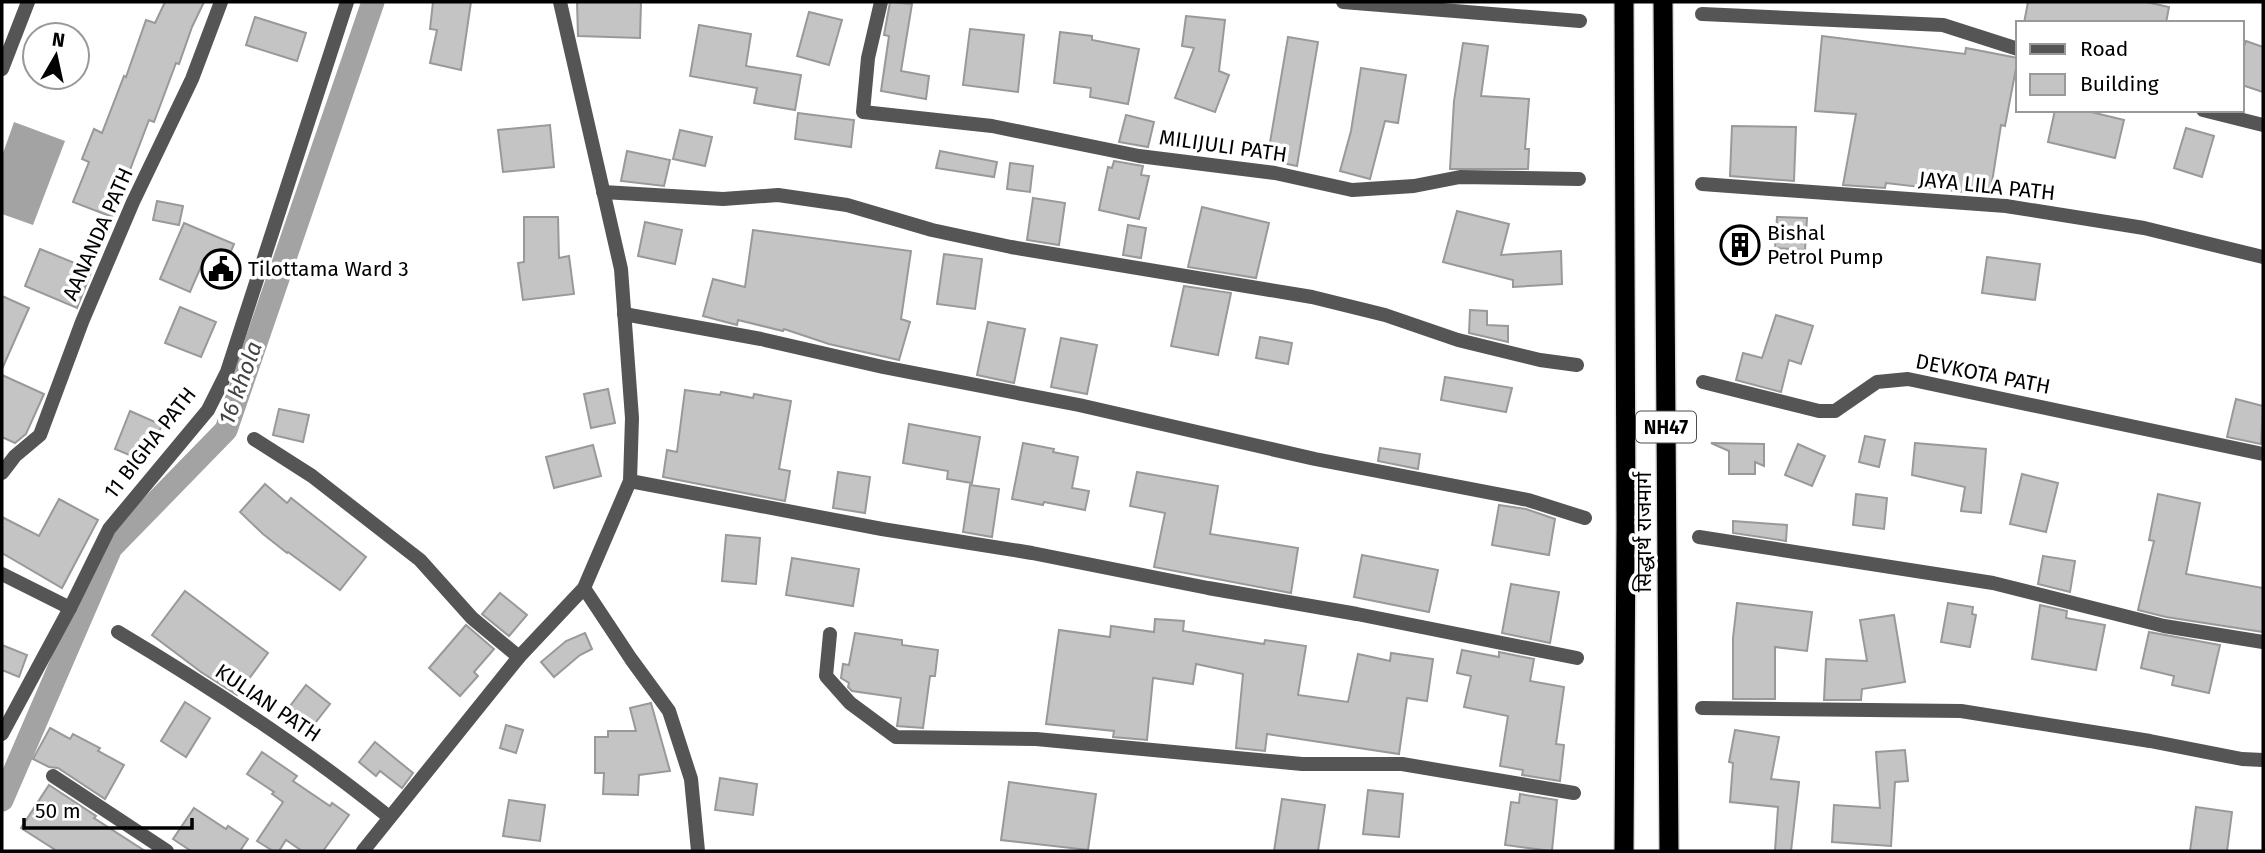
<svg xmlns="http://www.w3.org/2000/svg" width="2265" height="853" viewBox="0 0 2265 853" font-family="'Fira Sans','Noto Sans Devanagari',sans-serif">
  <rect width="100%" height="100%" fill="#fff"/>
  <polygon fill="#a3a3a3" points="14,122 65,141 33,225 2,214 2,156"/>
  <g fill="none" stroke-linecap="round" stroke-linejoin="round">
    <polyline stroke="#a3a3a3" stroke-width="23" points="2,800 111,548 226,430 373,2"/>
  </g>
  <g fill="#c4c4c4" stroke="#999" stroke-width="2">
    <polygon points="165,2 204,2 192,27 179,64 176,63 154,122 149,120 112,217 73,202 89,162 82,159 94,129 102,133 124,76 126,77 146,20 155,23"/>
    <polygon points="433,2 471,2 461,70 430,63 437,30 430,29"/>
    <polygon points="577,2 641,2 640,38 578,36"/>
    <polygon points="890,2 912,4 901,71 929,76 926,99 881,91 889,36 884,35"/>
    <polygon points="2028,2 2146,2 2169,7 2166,23 2024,23"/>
    <polygon points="809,12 842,20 829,65 797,56"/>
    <polygon points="1186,16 1225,20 1219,71 1229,75 1215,112 1175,98 1194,48 1182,46"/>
    <polygon points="255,17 306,33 297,61 246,45"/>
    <polygon points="699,25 751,34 746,66 801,75 795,110 754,103 757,88 690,76"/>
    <polygon points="970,29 1024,35 1018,92 963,85"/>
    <polygon points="1060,32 1092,36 1092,40 1139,49 1128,104 1090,97 1091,88 1054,83"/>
    <polygon points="1822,36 1965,54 1966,48 2018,58 2005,126 2001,125 1990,195 1886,183 1885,188 1843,185 1856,114 1815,111"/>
    <polygon points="1288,37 1318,42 1297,166 1267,160"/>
    <polygon points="2246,41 2263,47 2263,92 2242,85 2242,52"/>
    <polygon points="1463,43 1488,46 1481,96 1529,99 1525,149 1529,149 1528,169 1450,169 1454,101"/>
    <polygon points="1361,68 1406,75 1398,123 1385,121 1370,179 1340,171 1351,131"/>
    <polygon points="2055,110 2083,110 2124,120 2115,158 2048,142"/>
    <polygon points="798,113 854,120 851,147 795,139"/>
    <polygon points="1126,115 1154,122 1148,147 1119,142"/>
    <polygon points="550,125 554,167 503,172 498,130"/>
    <polygon points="1732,126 1796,127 1794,181 1730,176"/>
    <polygon points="2186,128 2214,136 2202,177 2174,168"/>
    <polygon points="680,130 712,137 705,166 673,159"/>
    <polygon points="627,151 670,160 664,186 621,181"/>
    <polygon points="940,151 997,162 994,177 936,168"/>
    <polygon points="1114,161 1143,166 1141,175 1149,176 1139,219 1099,210 1108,167 1112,168"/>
    <polygon points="1010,163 1033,166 1030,192 1007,189"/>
    <polygon points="1033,198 1065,203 1059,245 1027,240"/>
    <polygon points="157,201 183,206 179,225 153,220"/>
    <polygon points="1202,207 1269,223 1256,278 1188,267"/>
    <polygon points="1457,211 1509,224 1501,255 1561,251 1562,284 1513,287 1513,280 1443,262"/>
    <polygon points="524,217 558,217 559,258 569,256 574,294 523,300 518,263 524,262"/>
    <polygon points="1777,217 1807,218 1805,250 1775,248"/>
    <polygon points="645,222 682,230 675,264 638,256"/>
    <polygon points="184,223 234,244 223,270 203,262 190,292 160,279"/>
    <polygon points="1128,225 1146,228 1141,258 1123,255"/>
    <polygon points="753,230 911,251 901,319 910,322 899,360 829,344 784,329 783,331 738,320 737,325 703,316 713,279 745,287"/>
    <polygon points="1728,231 1754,232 1752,258 1727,259"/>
    <polygon points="40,249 92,270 77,308 25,286"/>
    <polygon points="944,254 982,259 975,309 937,304"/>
    <polygon points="1987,257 2040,264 2035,300 1982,293"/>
    <polygon points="1184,286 1231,293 1218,355 1171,346"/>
    <polygon points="2,296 29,308 2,369"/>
    <polygon points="180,307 216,322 201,357 165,343"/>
    <polygon points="1470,310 1487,311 1487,325 1508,326 1508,342 1469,333"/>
    <polygon points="1776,315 1813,326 1801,364 1789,360 1781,392 1736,380 1743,353 1762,358"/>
    <polygon points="988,322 1025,329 1014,383 977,375"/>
    <polygon points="1260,337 1292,343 1288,364 1256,358"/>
    <polygon points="1061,338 1097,345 1087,394 1051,387"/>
    <polygon points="2,375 44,394 26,434 15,443 2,437"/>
    <polygon points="1445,377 1512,388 1506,412 1441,400"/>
    <polygon points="608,389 615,423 591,428 584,394"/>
    <polygon points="685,390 720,395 721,392 753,398 754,394 791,401 779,469 790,471 785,501 663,477 667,450 677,452"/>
    <polygon points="2236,399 2263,406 2261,444 2227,437"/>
    <polygon points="279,409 309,415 303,442 273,435"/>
    <polygon points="130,411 162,425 146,462 115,449"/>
    <polygon points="909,424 980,437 972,483 947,479 948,471 903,463"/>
    <polygon points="1865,436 1885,440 1879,467 1859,462"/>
    <polygon points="1023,443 1054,449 1053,452 1078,457 1072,488 1089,491 1085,510 1044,502 1043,505 1012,499"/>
    <polygon points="1711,443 1764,444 1764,466 1755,462 1755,474 1729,474 1729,451"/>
    <polygon points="1915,443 1986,449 1981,513 1961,511 1965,487 1912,475"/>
    <polygon points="1798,444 1825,456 1812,486 1785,475"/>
    <polygon points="593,445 601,476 554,488 546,457"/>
    <polygon points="1380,448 1420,454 1418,469 1378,461"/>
    <polygon points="838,472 870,477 865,513 833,508"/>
    <polygon points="1137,472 1218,486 1210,534 1298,548 1291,593 1154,567 1165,513 1130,506"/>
    <polygon points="2022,474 2058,483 2046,532 2010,524"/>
    <polygon points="265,484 287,503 291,498 366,557 340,590 288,552 287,553 263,534 240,512"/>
    <polygon points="970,485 999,489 992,537 963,532"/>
    <polygon points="1856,494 1887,498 1884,529 1853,525"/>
    <polygon points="2158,494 2200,503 2186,574 2263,588 2263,632 2166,617 2138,610 2154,541 2149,540"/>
    <polygon points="59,499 98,520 62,588 2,553 2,517 39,536"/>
    <polygon points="1499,505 1526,509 1555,519 1549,555 1492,545"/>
    <polygon points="1733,521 1787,525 1786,541 1733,533"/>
    <polygon points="726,535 760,538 756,584 722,581"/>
    <polygon points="1362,555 1438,570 1429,612 1354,597"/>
    <polygon points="2043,556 2075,561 2070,592 2038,584"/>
    <polygon points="792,558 859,569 853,606 786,595"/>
    <polygon points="1511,584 1559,592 1550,643 1502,633"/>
    <polygon points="185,591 268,653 237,695 201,672 152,635"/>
    <polygon points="500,593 527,615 509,636 482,614"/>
    <polygon points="1737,603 1812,612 1807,651 1775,647 1775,699 1733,699 1733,638"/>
    <polygon points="1948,603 1973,607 1972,614 1976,615 1970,647 1941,642"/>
    <polygon points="2040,605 2067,611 2066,618 2105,625 2096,670 2032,659"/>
    <polygon points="1894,615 1905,682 1862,689 1861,700 1824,700 1826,659 1867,661 1860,620"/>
    <polygon points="1155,619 1184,621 1183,631 1264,644 1265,640 1306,646 1298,695 1348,702 1358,654 1390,661 1391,653 1433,659 1427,701 1407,698 1399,754 1267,734 1265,751 1236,748 1243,674 1196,664 1193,684 1153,678 1147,740 1113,737 1114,731 1046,724 1059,630 1110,637 1111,626 1154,632"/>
    <polygon points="466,625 494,649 474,672 478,676 460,696 429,668"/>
    <polygon points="2149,632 2220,645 2209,693 2172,685 2174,676 2141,668"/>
    <polygon points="585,633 592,649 580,655 554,677 541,662 566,641"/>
    <polygon points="855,633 902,640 902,645 938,650 935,676 930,676 923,728 897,726 901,698 852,691 848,687 849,683 841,678 843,664 849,665"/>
    <polygon points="2,645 27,655 19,677 2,670"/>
    <polygon points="1462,650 1499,657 1499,652 1534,659 1530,681 1564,687 1556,744 1564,745 1560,781 1522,775 1523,770 1500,766 1508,716 1464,707 1471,676 1457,673"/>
    <polygon points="306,685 330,704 308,732 284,714"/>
    <polygon points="185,702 210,718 186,757 161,741"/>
    <polygon points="651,703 670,771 639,775 638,795 603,794 604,773 595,773 595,737 608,737 608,731 636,731 630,708"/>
    <polygon points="506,725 523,730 516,753 500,748"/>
    <polygon points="50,728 70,739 73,734 100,748 98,751 124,765 105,799 58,768 49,767 33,759"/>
    <polygon points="1735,730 1779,737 1771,779 1799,782 1791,851 1775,851 1778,807 1730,802 1733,763 1729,762"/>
    <polygon points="375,742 413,773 402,788 380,771 376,776 359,762"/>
    <polygon points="1905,750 1908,781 1895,782 1891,846 1832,842 1834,805 1880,808 1876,752"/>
    <polygon points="262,752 297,776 293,781 330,806 332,803 349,815 323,851 302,851 286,840 279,851 273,851 257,841 283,802 272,794 274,792 247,774"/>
    <polygon points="720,778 757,784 753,815 715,810"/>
    <polygon points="1009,782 1096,794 1088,850 1001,840"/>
    <polygon points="49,785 96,816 94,818 145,851 57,851 21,828"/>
    <polygon points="1368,790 1403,794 1399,837 1363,834"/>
    <polygon points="1520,794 1557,800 1552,851 1505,845 1511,802 1519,803"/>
    <polygon points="1282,799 1325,805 1318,851 1274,851"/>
    <polygon points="509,800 545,805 540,841 503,836"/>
    <polygon points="2196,807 2232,812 2227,851 2190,851"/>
    <polygon points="194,808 226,829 228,826 248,839 240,851 191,851 173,839"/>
  </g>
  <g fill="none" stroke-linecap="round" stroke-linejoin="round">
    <g stroke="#dbdbdb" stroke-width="22">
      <g id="trunk">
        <polyline points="1624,2 1626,528 1624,851"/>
        <polyline points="1663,2 1669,851"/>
      </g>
    </g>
    <g stroke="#555" stroke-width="14">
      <polyline points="881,2 868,58 863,112 992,126 1139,156 1275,173 1352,190 1414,186 1460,177 1579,179"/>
      <polyline points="1343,2 1580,21"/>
      <polyline points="1702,14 1943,25 2018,49"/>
      <polyline points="2,69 28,2"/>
      <polyline points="2203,110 2263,125"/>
      <polyline points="1702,184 2006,206 2144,228 2263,257"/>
      <polyline points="603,192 723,199 778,195 847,205 932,230 1011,247 1312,297 1385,315 1458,340 1540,360 1577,365"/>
      <polyline points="624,314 761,339 883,367 1079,405 1315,459 1528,500 1585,518"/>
      <polyline points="1703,382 1819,411 1835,411 1877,382 1908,379 2263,454"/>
      <polyline points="254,439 312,476 420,560 472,618 519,657"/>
      <polyline points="2,473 15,456 40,435 82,322 133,202 192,79 221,2"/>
      <polyline points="630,481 882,529 1032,553 1208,588 1357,614 1577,658"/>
      <polyline points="1699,537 1993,583 2164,626 2263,642"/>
      <polyline points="2,574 70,608"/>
      <polyline points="584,588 631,659 669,711 691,779 698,851"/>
      <path d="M 118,632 C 212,688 304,748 389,817"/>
      <polyline points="830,634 826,676 850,703 896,737 1036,739 1302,764 1402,764 1574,793"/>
      <polyline points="1702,708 1961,711 2150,741 2242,759 2263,760"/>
      <polyline points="2,734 70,608 109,529 208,410 227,372 347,2"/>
      <polyline points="53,776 167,851"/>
      <polyline points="363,851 519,657 584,588 630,481 632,418 621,269 560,2"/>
    </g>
    <use href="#trunk" stroke="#000" stroke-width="19"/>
  </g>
  <defs>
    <g id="building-ring" transform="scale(2.0125)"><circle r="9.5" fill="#fff" stroke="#000" stroke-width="1.5"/><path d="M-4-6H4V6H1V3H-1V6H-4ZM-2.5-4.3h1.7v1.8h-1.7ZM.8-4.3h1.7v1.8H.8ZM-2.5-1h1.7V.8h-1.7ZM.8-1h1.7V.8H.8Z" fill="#000"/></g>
    <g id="civic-ring" transform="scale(2.0125)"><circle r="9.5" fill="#fff" stroke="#000" stroke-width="1.5"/><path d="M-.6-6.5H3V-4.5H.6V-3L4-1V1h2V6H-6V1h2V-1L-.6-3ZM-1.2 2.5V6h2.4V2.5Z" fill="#000"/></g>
  </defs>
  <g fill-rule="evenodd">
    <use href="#building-ring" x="1740" y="245"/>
    <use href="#civic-ring" x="221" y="269"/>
  </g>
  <g text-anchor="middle" stroke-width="7" stroke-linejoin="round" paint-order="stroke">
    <rect fill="#fff" stroke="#4c4c4c" stroke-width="2" x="1636" y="411.5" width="60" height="31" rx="5"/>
    <g font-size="19" font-weight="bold" fill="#000">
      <text x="1666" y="434">NH47</text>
    </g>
    <g font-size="21" fill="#000" stroke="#fff">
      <text transform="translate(1223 146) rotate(8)" y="7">MILIJULI PATH</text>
      <text transform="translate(1987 186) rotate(6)" y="7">JAYA LILA PATH</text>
      <text transform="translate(98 234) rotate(-66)" y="7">AANANDA PATH</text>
      <text transform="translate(1983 374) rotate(11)" y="7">DEVKOTA PATH</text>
      <text transform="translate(150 443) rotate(-52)" y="7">11 BIGHA PATH</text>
      <text transform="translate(1644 532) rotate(-90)" y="7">सिद्धार्थ राजमार्ग</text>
      <text transform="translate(268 703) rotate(34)" y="7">KULIAN PATH</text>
    </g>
    <g font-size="21" fill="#000" stroke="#fff" text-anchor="start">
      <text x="1767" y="240">Bishal<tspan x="1767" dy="24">Petrol Pump</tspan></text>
      <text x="248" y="276">Tilottama Ward 3</text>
    </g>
    <g font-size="23" font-style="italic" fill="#444" stroke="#fff">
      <text transform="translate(240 383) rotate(-70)" y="8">16 khola</text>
    </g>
  </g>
  <rect width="2265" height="853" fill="none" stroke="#000000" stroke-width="7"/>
  <rect x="2016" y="21" width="228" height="91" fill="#ffffff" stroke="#999999" stroke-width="2"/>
  <rect x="2030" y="44" width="35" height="10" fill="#555555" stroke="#999999" stroke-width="2"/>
  <text x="2080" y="56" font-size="21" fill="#000000">Road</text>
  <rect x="2030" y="74" width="35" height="21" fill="#c4c4c4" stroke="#999999" stroke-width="2"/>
  <text x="2080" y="91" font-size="21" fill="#000000">Building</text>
  <g transform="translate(56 56) rotate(9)"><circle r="33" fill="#ffffff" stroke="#999999" stroke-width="2"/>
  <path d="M0-5L12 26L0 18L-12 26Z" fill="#000000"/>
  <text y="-10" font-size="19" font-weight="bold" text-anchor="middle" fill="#000000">N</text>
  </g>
  <path d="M24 818v10h168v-10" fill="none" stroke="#000000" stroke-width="3.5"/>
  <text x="35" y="818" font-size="21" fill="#000000" stroke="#ffffff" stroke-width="5" paint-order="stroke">50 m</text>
</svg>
